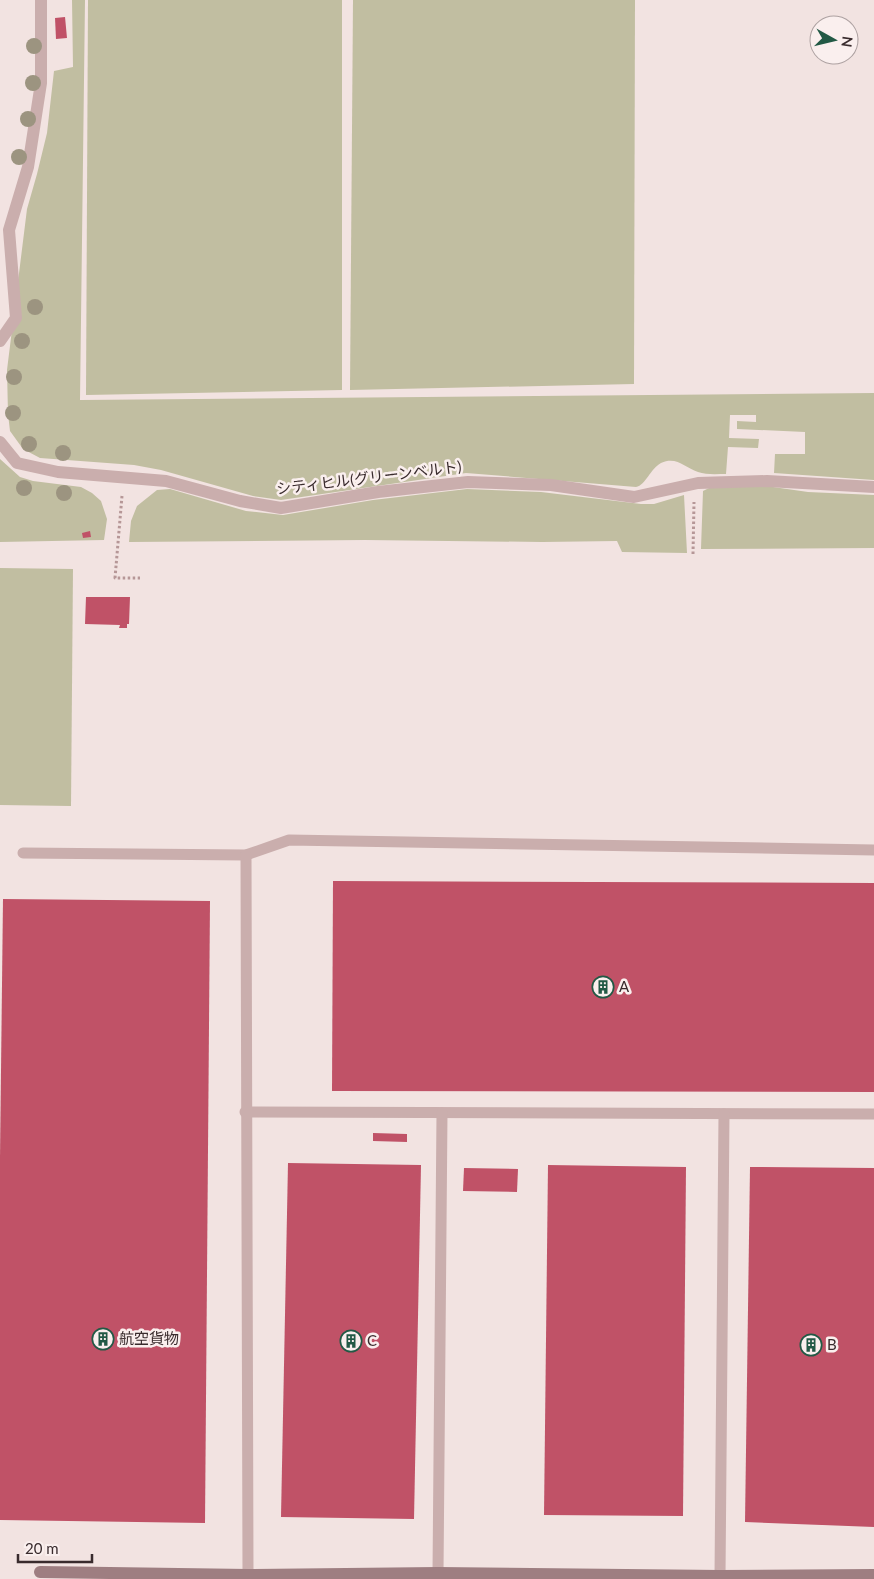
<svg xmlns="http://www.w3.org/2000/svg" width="874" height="1579" viewBox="0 0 874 1579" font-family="Lato,'Noto Sans JP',sans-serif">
  <rect width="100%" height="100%" fill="#f2e3e1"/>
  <g fill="#c1bea1">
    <path d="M 72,0 L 85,0 L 80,400 L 874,393 L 874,480 L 774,473 L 775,454 L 805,454 L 805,432 L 737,429 L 737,421 L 756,422 L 756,415 L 730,415 L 729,438 L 759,439 L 758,448 L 728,447 L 726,474 C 717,474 706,475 698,472 C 685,468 677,456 661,463 C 650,469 646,485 636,487 L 466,473 L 281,500 L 253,496 L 161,470 L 134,465 L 40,458 L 23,449 L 10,431 L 8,414 L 7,370 L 27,209 L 37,174 L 47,133 L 54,71 L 73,67 Z"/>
    <polygon points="88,0 342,0 342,390 86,395"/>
    <polygon points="353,0 635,0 634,384 350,390"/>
    <polygon points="0,459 20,477 33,481 81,487 92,493 101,501 107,519 104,540 0,542"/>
    <polygon points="711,487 773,487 808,492 874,495 874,548 701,549 703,491"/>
    <polygon points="170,489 246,511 283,515 373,500 467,489 541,492 641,504 654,504 684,495 687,553 622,552 617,541 542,542 365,540 129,542 131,521 137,506 157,490"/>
    <polygon points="0,568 73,569 71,806 0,805"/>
  </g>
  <g fill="#c05267">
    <polygon points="65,17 67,38 56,39 55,18"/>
    <polygon points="90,531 91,537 83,538 82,533"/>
    <polygon points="86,597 130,597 129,624 127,624 127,628 119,628 120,625 85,624"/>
    <polygon points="333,881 874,883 874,1092 332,1091"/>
    <polygon points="3,899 210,901 205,1523 0,1520 0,1158"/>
    <polygon points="373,1133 407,1134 407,1142 373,1141"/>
    <polygon points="288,1163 421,1165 414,1519 281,1517"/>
    <polygon points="548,1165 686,1167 683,1516 544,1515"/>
    <polygon points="750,1167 874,1168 874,1527 745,1522"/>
    <polygon points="464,1168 518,1169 517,1192 463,1191"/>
  </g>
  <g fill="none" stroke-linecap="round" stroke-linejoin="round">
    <g stroke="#b69797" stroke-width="3" stroke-dasharray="2.5 2.5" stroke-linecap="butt">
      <polyline points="122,496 115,578 140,578"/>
      <polyline points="693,554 694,502"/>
    </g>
    <g stroke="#caaead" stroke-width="11">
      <polyline points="23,853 246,855 289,840 874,850"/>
      <polyline points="246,855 248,1575"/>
      <polyline points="245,1112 874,1114"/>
      <polyline points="438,1573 442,1113"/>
      <polyline points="720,1576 724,1114"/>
    </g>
    <g stroke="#caaead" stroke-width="12">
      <polyline points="0,341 16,318 9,230 28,167 41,83 41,0"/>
      <polyline points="0,442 17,463 58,472 166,481 240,501 281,508 378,492 468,482 551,485 634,497 698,483 767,481 874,487"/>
    </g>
    <polyline stroke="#9e7e81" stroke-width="12" points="40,1572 248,1575 438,1573 720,1576 874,1575"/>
  </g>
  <g fill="#9c9480">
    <circle cx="34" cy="46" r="8"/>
    <circle cx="33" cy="83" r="8"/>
    <circle cx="28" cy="119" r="8"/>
    <circle cx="19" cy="157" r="8"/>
    <circle cx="35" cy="307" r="8"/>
    <circle cx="22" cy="341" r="8"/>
    <circle cx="14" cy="377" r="8"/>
    <circle cx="13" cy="413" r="8"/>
    <circle cx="29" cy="444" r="8"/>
    <circle cx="63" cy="453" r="8"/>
    <circle cx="24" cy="488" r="8"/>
    <circle cx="64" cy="493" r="8"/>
  </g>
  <defs>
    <g id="building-ring" transform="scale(1.125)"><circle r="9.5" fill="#faefee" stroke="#225945" stroke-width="1.5"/><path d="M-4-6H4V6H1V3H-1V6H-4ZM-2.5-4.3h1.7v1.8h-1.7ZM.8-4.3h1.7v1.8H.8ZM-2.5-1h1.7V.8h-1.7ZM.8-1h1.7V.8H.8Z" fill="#225945"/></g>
  </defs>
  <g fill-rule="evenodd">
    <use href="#building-ring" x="603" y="987"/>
    <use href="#building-ring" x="103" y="1339"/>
    <use href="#building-ring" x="351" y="1341"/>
    <use href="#building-ring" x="811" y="1345"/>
  </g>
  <g text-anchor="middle" stroke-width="5" stroke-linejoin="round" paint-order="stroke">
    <g font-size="15" fill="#392b2d" stroke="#faefee">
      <text transform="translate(369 478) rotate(-7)" y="5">シティヒル(グリーンベルト)</text>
    </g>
    <g font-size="15" fill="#392b2d" stroke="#faefee" text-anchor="start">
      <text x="619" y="992">A</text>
      <text x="119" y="1344">航空貨物</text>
      <text x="367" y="1346">C</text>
      <text x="827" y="1350">B</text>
    </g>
  </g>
  <g transform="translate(834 40) rotate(98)"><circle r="24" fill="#faefee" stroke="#ada1a1"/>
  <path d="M0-4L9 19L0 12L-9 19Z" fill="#225945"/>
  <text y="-8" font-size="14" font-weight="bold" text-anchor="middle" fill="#392b2d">N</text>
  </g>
  <path d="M18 1554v8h74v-8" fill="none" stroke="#392b2d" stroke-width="2.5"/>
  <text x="25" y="1554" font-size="15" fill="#392b2d" stroke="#faefee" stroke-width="4" paint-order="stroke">20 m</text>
</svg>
